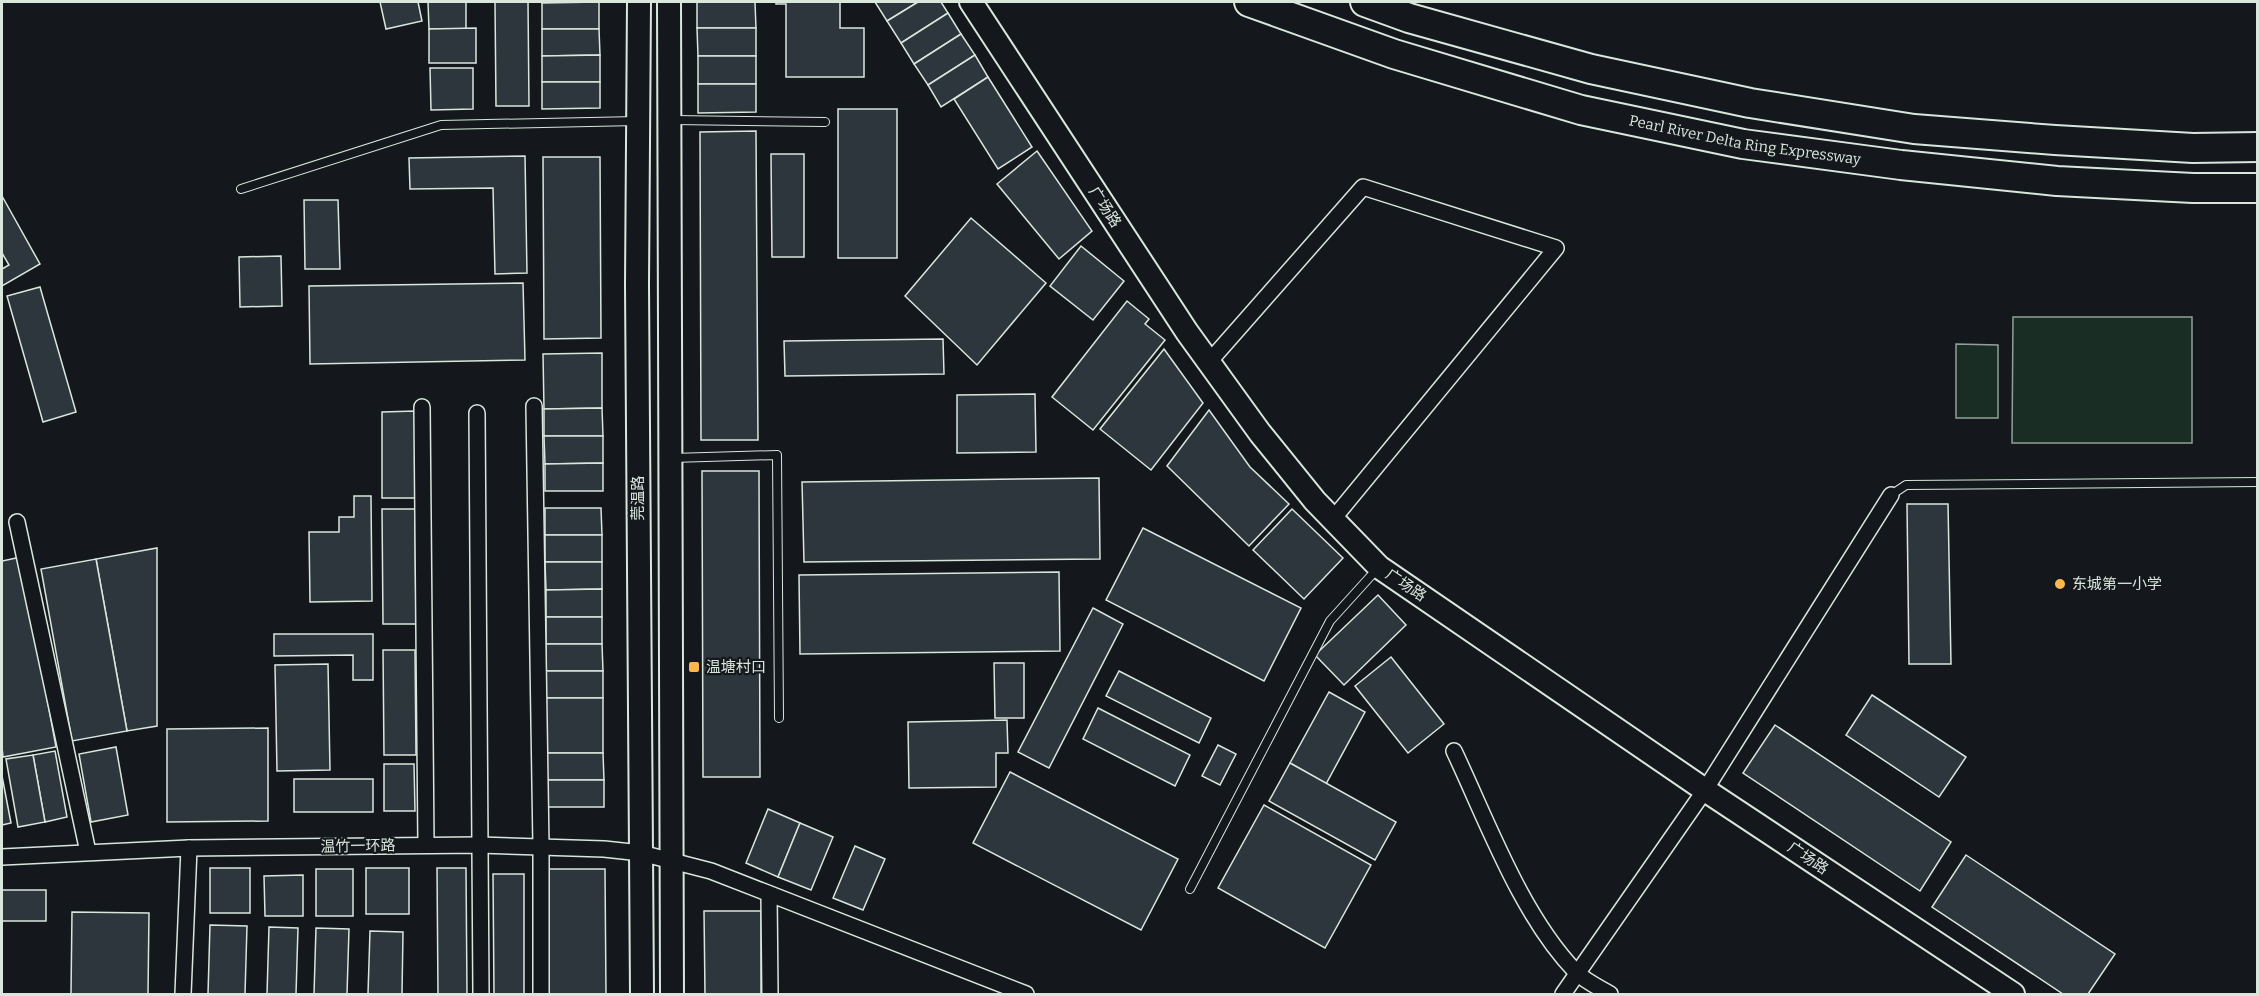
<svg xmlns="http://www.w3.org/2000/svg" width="2259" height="996" viewBox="0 0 2259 996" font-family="Bitter,'Noto Sans SC',serif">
  <rect width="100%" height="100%" fill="#14181c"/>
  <g fill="#1a2d24" stroke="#939e99" stroke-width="1.5">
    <polygon points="2013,317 2192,317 2192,443 2012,443"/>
    <polygon points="1956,344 1998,345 1998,418 1956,418"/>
  </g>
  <g fill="#2c363c" stroke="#d8e6dc" stroke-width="1.5">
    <polygon points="380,2 418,2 422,21 386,29"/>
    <polygon points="428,2 466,2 466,29 429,29"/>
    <polygon points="495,2 528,2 529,106 496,106"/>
    <polygon points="542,2 599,2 542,3"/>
    <polygon points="599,2 599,29 542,29 542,3"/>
    <polygon points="697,2 755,2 756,28 697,28"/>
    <polygon points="776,2 840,2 840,28 864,28 864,77 786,77 786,4 776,4"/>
    <polygon points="875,2 918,2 887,21"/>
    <polygon points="918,2 941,2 948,13 901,43 887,21"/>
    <polygon points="948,13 961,34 914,64 901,43"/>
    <polygon points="476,28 476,63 429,63 429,29"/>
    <polygon points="697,28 756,28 756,56 698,56"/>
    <polygon points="542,29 599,29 600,55 542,56"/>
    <polygon points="961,34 975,55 928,85 914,64"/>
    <polygon points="600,55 600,82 542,82 542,56"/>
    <polygon points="975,55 988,77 941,107 928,85"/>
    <rect x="698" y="56" width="58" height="28"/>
    <polygon points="430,68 473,68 473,109 431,110"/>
    <polygon points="988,77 1032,147 998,169 954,99"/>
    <polygon points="542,82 600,82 600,108 542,109"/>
    <polygon points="698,84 756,84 756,112 698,113"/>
    <rect x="838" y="109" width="59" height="149"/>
    <polygon points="756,131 758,440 701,440 700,132"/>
    <polygon points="1037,151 1092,231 1059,259 997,184"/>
    <polygon points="771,154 804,154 804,257 772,257"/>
    <polygon points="525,156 527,273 495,274 493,188 410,189 409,158"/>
    <polygon points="543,157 600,157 601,338 544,339"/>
    <polygon points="2,196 40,264 2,286 2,269 9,265 2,253"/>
    <polygon points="304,200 338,200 340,269 305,269"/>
    <polygon points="971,218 1046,283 977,365 905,296"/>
    <polygon points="1081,246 1124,281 1093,320 1050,286"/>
    <polygon points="281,256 282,306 240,307 239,257"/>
    <polygon points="523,283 525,360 310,364 309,286"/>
    <polygon points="40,287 76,412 43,422 7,296"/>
    <polygon points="1127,301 1149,319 1145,324 1165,340 1093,430 1052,397"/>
    <polygon points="943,339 944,374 785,376 784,341"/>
    <polygon points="1164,349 1203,403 1151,470 1100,429"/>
    <polygon points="602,353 602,408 544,409 543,354"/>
    <polygon points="1035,394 1036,452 957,453 957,395"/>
    <polygon points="602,408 603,436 544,436 544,409"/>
    <polygon points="1209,410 1250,467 1289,504 1249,546 1167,466"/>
    <polygon points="415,411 415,498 382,498 382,412"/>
    <polygon points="544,436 603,436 603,463 545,464"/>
    <polygon points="603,463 603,491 545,491 545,464"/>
    <polygon points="702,471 759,471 760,777 703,777"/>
    <polygon points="1099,478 1100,559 804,562 802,482"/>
    <polygon points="354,496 371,496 372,601 310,602 309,532 339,532 339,517 354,517"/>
    <polygon points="1907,504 1948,504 1951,664 1909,664"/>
    <polygon points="545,508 601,508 602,535 545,535"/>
    <polygon points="382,509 415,509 416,624 383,624"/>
    <polygon points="1292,509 1343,558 1304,599 1253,550"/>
    <polygon points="1143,528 1301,608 1264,681 1106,600"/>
    <rect x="545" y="535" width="57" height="27"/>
    <polygon points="157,548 157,726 127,731 96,559"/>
    <polygon points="21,557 56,747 3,757 2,747 2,561"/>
    <polygon points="96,559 127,731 72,741 41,569"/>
    <polygon points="545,562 602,562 602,589 546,590"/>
    <polygon points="1059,572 1060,651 800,654 799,575"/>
    <polygon points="602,589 602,617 546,617 546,590"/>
    <polygon points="1378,595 1406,625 1344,685 1315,655"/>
    <polygon points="1093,608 1123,624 1049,768 1018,752"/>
    <rect x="546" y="617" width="56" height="27"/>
    <polygon points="274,634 373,634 373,680 353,680 353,655 274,656"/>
    <polygon points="546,644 602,644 603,671 546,671"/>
    <polygon points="383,650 415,650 416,755 384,755"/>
    <polygon points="1391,657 1444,724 1408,753 1355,686"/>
    <polygon points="994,663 1024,663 1024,718 995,718"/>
    <polygon points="328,664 330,770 277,771 275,665"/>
    <rect x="546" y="671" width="57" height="27"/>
    <polygon points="1119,671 1211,718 1199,743 1106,696"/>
    <polygon points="1329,692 1365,712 1326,784 1290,763"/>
    <polygon points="1872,695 1966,757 1939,797 1846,735"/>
    <polygon points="546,698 603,698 603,753 547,753"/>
    <polygon points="1098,708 1190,755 1175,786 1083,739"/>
    <polygon points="1007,720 1008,753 996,753 996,787 909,788 908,722"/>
    <polygon points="1775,725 1951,842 1920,891 1743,773"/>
    <polygon points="268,728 268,821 167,822 167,729"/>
    <polygon points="1218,745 1236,754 1220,785 1202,776"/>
    <polygon points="116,747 128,815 91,822 79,754"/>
    <polygon points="55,751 67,817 45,822 33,755"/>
    <polygon points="547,753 603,753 604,780 547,780"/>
    <polygon points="33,755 45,822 18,827 6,759"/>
    <polygon points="1290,763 1396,822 1375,860 1269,801"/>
    <polygon points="384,764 414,764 415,811 384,811"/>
    <polygon points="1010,772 1178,859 1141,930 973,843"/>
    <polygon points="2,776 11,823 2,825"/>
    <rect x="294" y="779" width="79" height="33"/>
    <rect x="547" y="780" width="57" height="27"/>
    <polygon points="1264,805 1371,865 1325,948 1218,888"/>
    <polygon points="768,809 800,823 778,877 746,863"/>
    <polygon points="800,823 833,837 811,890 778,877"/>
    <polygon points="855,846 885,859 863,910 833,898"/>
    <polygon points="1966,855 2115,954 2088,994 2063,994 1932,907"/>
    <rect x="210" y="868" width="40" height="45"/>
    <rect x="366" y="868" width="43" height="46"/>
    <polygon points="437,868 466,868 467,994 438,994"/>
    <rect x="316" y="869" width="37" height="47"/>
    <polygon points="548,869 605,869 606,994 549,994"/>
    <polygon points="493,874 524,874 524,994 494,994"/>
    <polygon points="303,875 303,916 265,916 264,876"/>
    <rect x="2" y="890" width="44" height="31"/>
    <polygon points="704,911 761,911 761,994 705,994"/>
    <polygon points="72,912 149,913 148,994 71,994"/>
    <polygon points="210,925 247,926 245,994 208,994"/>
    <polygon points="269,927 298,928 296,994 267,994"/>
    <polygon points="316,928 349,929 347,994 314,994"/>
    <polygon points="370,931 403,932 402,994 368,994"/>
  </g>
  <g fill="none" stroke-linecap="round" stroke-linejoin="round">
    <g stroke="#d8e6dc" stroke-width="10">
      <g id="lane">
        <polyline points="673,120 825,122"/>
        <polyline points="241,189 441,125 637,121"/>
        <polyline points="672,458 777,455 779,718"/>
        <polyline points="1891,495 1906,485 2258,482"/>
        <polyline points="1190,889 1330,621 1378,568"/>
      </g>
    </g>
    <g stroke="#d8e6dc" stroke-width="18">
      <g id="street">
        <polyline points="1209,362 1363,187 1556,248 1333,519"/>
        <polyline points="534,406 541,847 541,994"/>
        <polyline points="422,407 426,845"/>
        <polyline points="477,413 481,994"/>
        <polyline points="17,522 88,852"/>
        <path d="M 1454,751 C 1488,823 1521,915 1576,972 C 1585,981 1600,988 1610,994"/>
        <polyline points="2,857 189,848 479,845 604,849 641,853 711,871 1026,994"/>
        <polyline points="769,894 770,994"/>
        <polyline points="183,994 189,848"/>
        <polyline points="1563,994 1705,790 1891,495"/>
      </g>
    </g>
    <g stroke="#d8e6dc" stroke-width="26">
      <g id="secondary">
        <polyline points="639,2 637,285 642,994"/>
        <polyline points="669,2 672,994"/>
        <polyline points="971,2 1187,332 1260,433 1315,501 1379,567 1705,790 2013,994"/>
      </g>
    </g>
    <g stroke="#d8e6dc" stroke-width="32">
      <g id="highway">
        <path id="s1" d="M 1249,2 L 1394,54 L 1581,110 L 1743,144 L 1901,165 L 2057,181 L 2193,188 L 2258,188"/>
        <polyline points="1365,2 1409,18 1591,69 1750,103 1914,129 2055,140 2193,148 2258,147"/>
      </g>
    </g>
    <use href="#lane" stroke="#14181c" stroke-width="8"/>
    <use href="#street" stroke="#14181c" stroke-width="15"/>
    <use href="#secondary" stroke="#14181c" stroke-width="22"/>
    <use href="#highway" stroke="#14181c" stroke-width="28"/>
  </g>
  <g fill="#ffb74d" stroke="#14181c" stroke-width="2">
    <circle cx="2060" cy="584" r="6"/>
    <rect x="688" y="661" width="12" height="12" rx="3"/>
  </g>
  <g text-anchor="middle" stroke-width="4.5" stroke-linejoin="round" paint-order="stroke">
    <g font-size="15" fill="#d8e6dc" stroke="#14181c">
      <text dy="5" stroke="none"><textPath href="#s1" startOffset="516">Pearl River Delta Ring Expressway</textPath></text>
      <text transform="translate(1105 207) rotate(57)" y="5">广场路</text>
      <text transform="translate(638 498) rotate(-90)" y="5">莞温路</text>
      <text transform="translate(1406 585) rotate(34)" y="5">广场路</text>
      <text transform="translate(358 846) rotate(-1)" y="5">温竹一环路</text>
      <text transform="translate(1808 858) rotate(34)" y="5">广场路</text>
    </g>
    <g font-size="15" fill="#d8e6dc" stroke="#14181c" text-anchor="start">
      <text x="2072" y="589">东城第一小学</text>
      <text x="706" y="672">温塘村口</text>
    </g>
  </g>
  <rect width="2259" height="996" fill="none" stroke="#d8e6dc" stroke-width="6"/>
</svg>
